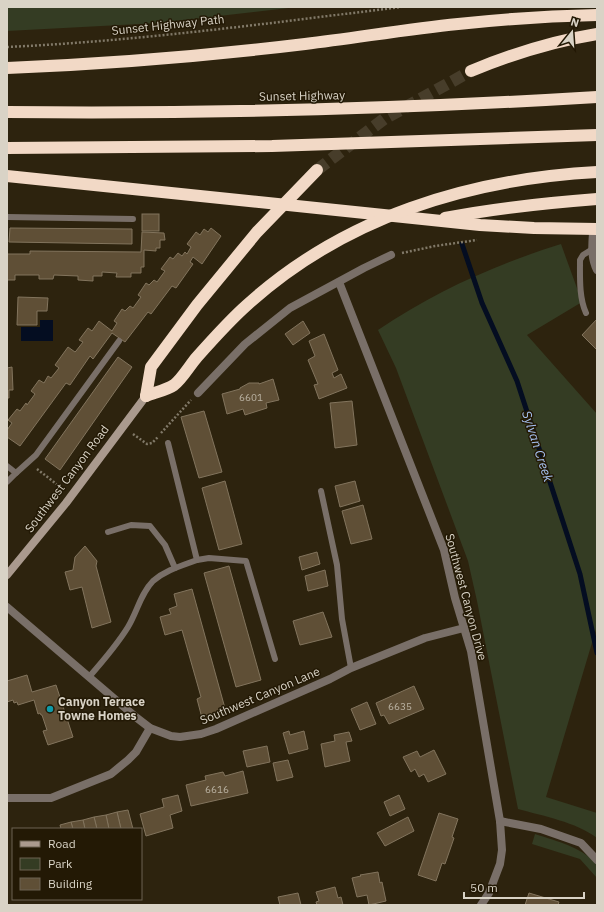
<svg xmlns="http://www.w3.org/2000/svg" width="604" height="912" viewBox="0 0 604 912" font-family="'IBM Plex Sans',sans-serif">
  <rect width="100%" height="100%" fill="#2d230e"/>
  <g fill="#343c23">
    <polygon points="7,7 297,7 158,23 7,31"/>
    <path d="M 561,244 L 582,302 L 527,335 L 597,414 L 597,626 L 546,797 L 597,813 L 597,838 C 576,822 543,816 518,809 L 477,601 L 468,561 L 396,368 L 378,330 C 436,291 494,265 561,244 Z"/>
    <path d="M 535,834 C 559,842 579,846 597,864 L 597,878 L 580,859 L 532,844 Z"/>
  </g>
  <polygon fill="#040d21" points="40,320 53,320 53,341 21,341 21,327 40,327"/>
  <g fill="none" stroke-linecap="round" stroke-linejoin="round">
    <polyline stroke="#040d21" stroke-width="5" points="462,244 482,303 517,381 580,574 597,653"/>
  </g>
  <g fill="#5f4f36" stroke="#82745d">
    <rect x="142" y="214" width="17" height="17"/>
    <polygon points="10,228 132,229 132,244 9,242"/>
    <polygon points="211,228 221,236 202,264 193,257 190,262 193,264 176,288 172,286 151,314 148,312 125,342 112,333 93,359 90,356 70,385 66,383 20,446 7,437 7,430 12,423 8,420 17,409 20,411 26,403 27,405 35,394 31,391 39,380 44,383 48,376 51,378 59,368 55,365 68,347 75,352 76,351 83,342 79,340 88,328 92,331 99,321 112,331 117,323 114,321 122,309 125,311 130,306 133,308 141,297 138,295 146,283 149,285 154,280 157,282 165,271 161,269 170,257 173,259 178,253 182,256 185,252 187,254 191,247 187,244 196,232 200,235 204,229 208,232"/>
    <polygon points="142,232 164,233 165,240 160,240 160,248 156,248 156,251 144,250 144,267 141,267 141,273 131,273 131,277 116,277 117,273 102,272 102,276 93,276 93,281 78,280 78,276 54,275 53,279 39,279 39,275 15,275 15,280 7,280 7,254 30,254 30,251 141,252"/>
    <polygon points="18,297 48,298 47,311 37,311 37,325 17,325"/>
    <polygon points="597,319 597,350 582,335"/>
    <polygon points="303,321 310,333 293,345 285,334"/>
    <polygon points="324,334 338,370 332,373 334,378 341,374 347,388 319,399 314,385 318,384 308,360 315,356 309,341"/>
    <polygon points="118,357 132,367 60,470 45,459"/>
    <polygon points="12,367 13,390 9,390 9,398 7,398 7,368"/>
    <polygon points="273,379 279,400 266,403 267,408 245,415 243,409 227,414 222,394 240,389 240,388 249,383 259,383 259,384"/>
    <polygon points="352,401 357,445 335,448 330,403"/>
    <polygon points="204,411 222,472 199,478 181,417"/>
    <polygon points="225,481 242,544 219,550 202,488"/>
    <polygon points="355,481 360,501 340,507 335,486"/>
    <polygon points="363,505 372,539 351,544 342,511"/>
    <polygon points="85,546 97,561 96,566 111,622 92,628 82,587 70,590 65,572 73,570 75,557"/>
    <polygon points="317,552 320,564 302,570 299,557"/>
    <polygon points="229,566 261,680 236,687 204,573"/>
    <polygon points="325,570 328,586 308,591 305,576"/>
    <polygon points="192,589 226,712 202,718 197,699 201,697 182,630 165,635 160,617 171,614 169,609 177,606 174,594"/>
    <polygon points="323,612 332,637 300,645 293,621"/>
    <polygon points="27,675 32,692 56,685 73,737 48,745 43,731 47,730 42,715 41,715 40,713 38,714 34,700 18,705 17,702 14,703 13,700 7,702 7,681"/>
    <polygon points="414,686 424,709 389,724 384,715 381,716 376,703"/>
    <polygon points="367,702 376,724 360,730 351,709"/>
    <polygon points="289,731 290,735 304,731 308,749 289,754 283,733"/>
    <polygon points="349,732 352,741 346,742 350,761 325,767 321,744 335,741 334,735"/>
    <polygon points="267,746 270,762 247,767 243,751"/>
    <polygon points="434,750 446,774 428,782 424,774 419,777 415,769 411,772 403,757 417,751 420,757"/>
    <polygon points="288,760 293,777 277,781 273,763"/>
    <polygon points="243,771 248,793 191,806 186,785 206,780 205,776 223,772 225,776"/>
    <polygon points="178,795 182,811 170,815 173,828 146,836 140,814 164,807 162,799"/>
    <polygon points="399,795 405,809 390,816 384,802"/>
    <polygon points="128,810 133,829 121,829 117,812"/>
    <polygon points="117,812 121,829 109,829 106,815"/>
    <polygon points="439,813 458,819 452,837 454,838 445,864 442,863 436,881 418,875"/>
    <polygon points="106,815 109,829 97,829 94,817"/>
    <polygon points="94,817 97,829 85,829 83,820"/>
    <polygon points="408,817 414,831 385,846 377,833"/>
    <polygon points="83,820 85,829 73,829 71,822"/>
    <polygon points="71,822 73,829 61,829 60,825"/>
    <polygon points="378,872 380,883 382,882 386,901 369,905 367,895 357,897 352,878 361,876 360,875"/>
    <polygon points="335,887 338,898 341,897 343,905 317,905 316,902 319,901 316,892"/>
    <polygon points="298,893 301,905 280,905 278,897"/>
    <polygon points="529,893 559,902 558,905 525,905"/>
  </g>
  <g fill="none" stroke-linecap="round" stroke-linejoin="round">
    <polyline stroke="#473d2a" stroke-width="12" stroke-dasharray="12 6" stroke-linecap="butt" points="317,170 384,119 471,71"/>
    <g stroke="#817968" stroke-width="2.5" stroke-dasharray="2 2" stroke-linecap="butt">
      <path d="M 7,47 C 139,41 270,23 401,7"/>
      <polyline points="402,253 435,246 477,240"/>
      <polyline points="161,433 191,400"/>
      <polyline points="133,434 147,444 152,443 158,437"/>
      <polyline points="37,469 63,489"/>
    </g>
    <g stroke="#796f68" stroke-width="6">
      <polyline points="7,217 133,219"/>
      <path d="M 586,313 C 579,298 580,277 580,260 L 583,255 L 591,250"/>
      <polyline points="7,466 16,473 7,482"/>
      <polyline points="16,473 36,455 119,341"/>
      <polyline points="321,491 337,565 342,619 351,668"/>
      <polyline points="108,532 131,525 150,526 165,545 175,568"/>
      <polyline points="197,560 209,558 246,561 275,659"/>
      <path d="M 89,677 C 103,661 117,645 128,627 C 137,612 141,593 153,581 C 166,570 181,566 197,560 L 168,443"/>
    </g>
    <g stroke="#796f68" stroke-width="8">
      <path d="M 597,233 L 593,233 C 592,246 591,258 597,270"/>
      <polyline points="339,282 444,550 455,598 471,651 500,821 502,850 500,864 489,893 481,905"/>
      <polyline points="198,393 245,344 290,308 364,268 391,255"/>
      <polyline points="7,607 137,718 150,728 171,736 180,737 201,734 216,729 330,679 351,668 425,638 464,628"/>
      <polyline points="7,798 51,798 111,774 128,760 136,752 150,728"/>
      <polyline points="500,821 541,829 581,843 597,860"/>
    </g>
    <polyline stroke="#aa9a8e" stroke-width="8" points="7,575 66,503 146,396"/>
    <g stroke="#f2d9c6" stroke-width="12">
      <path d="M 7,68 C 107,64 206,56 305,44 C 356,38 407,29 458,24 C 504,19 551,16 597,15"/>
      <path d="M 471,71 C 512,54 554,41 597,34"/>
      <path d="M 7,112 C 204,114 401,109 597,97"/>
      <polyline points="7,148 272,146 597,135"/>
      <polyline points="7,176 480,225 534,228 597,229"/>
      <path d="M 445,218 C 496,208 545,203 597,199"/>
      <path d="M 146,396 C 153,393 167,390 174,385 C 182,379 190,365 197,357 C 213,339 229,321 247,305 C 344,217 469,179 597,172"/>
      <polyline points="146,396 151,367 197,305 257,232 317,170"/>
    </g>
  </g>
  <circle fill="#0f9aa8" stroke="#231905" stroke-width="1.5" cx="50" cy="709" r="4"/>
  <g text-anchor="middle" stroke-width="3" stroke-linejoin="round" paint-order="stroke">
    <g font-size="10" fill="#bab2a2">
      <text x="251" y="401">6601</text>
      <text x="400" y="710">6635</text>
      <text x="217" y="793">6616</text>
    </g>
    <g font-size="12" fill="#d9d3c6" stroke="#231905">
      <text transform="translate(168 25) rotate(-6)" y="4">Sunset Highway Path</text>
      <text transform="translate(302 96) rotate(-1)" y="4">Sunset Highway</text>
      <text transform="translate(67 479) rotate(-53)" y="4">Southwest Canyon Road</text>
      <text transform="translate(466 597) rotate(75)" y="4">Southwest Canyon Drive</text>
      <text transform="translate(260 696) rotate(-23)" y="4">Southwest Canyon Lane</text>
    </g>
    <g font-size="12" font-weight="bold" fill="#d9d3c6" stroke="#231905" text-anchor="start">
      <text x="58" y="706">Canyon Terrace<tspan x="58" dy="14">Towne Homes</tspan></text>
    </g>
    <g font-size="13" font-style="italic" fill="#a5c0ef" stroke="#231905">
      <text transform="translate(538 446) rotate(72)" y="5">Sylvan Creek</text>
    </g>
  </g>
  <rect width="604" height="912" fill="none" stroke="#d9d3c6" stroke-width="16"/>
  <rect x="12" y="828" width="130" height="72" fill="#231905" stroke="#6c6352"/>
  <rect x="20" y="841" width="20" height="6" fill="#aa9a8e" stroke="#6c6352"/>
  <text x="48" y="848" font-size="12" fill="#d9d3c6">Road</text>
  <rect x="20" y="858" width="20" height="12" fill="#343c23" stroke="#6c6352"/>
  <text x="48" y="868" font-size="12" fill="#d9d3c6">Park</text>
  <rect x="20" y="878" width="20" height="12" fill="#5f4f36" stroke="#6c6352"/>
  <text x="48" y="888" font-size="12" fill="#d9d3c6">Building</text>
  <g transform="translate(572 32) rotate(17)" stroke="#231905" stroke-width="3" paint-order="stroke">
  <path d="M0-3L7 15L0 10L-7 15Z" fill="#d9d3c6"/>
  <text y="-6" font-size="11" font-weight="bold" text-anchor="middle" fill="#d9d3c6">N</text>
  </g>
  <path d="M464 892v6h120v-6" fill="none" stroke="#d9d3c6" stroke-width="2"/>
  <text x="470" y="892" font-size="12" fill="#d9d3c6" stroke="#231905" stroke-width="3" paint-order="stroke">50 m</text>
</svg>
